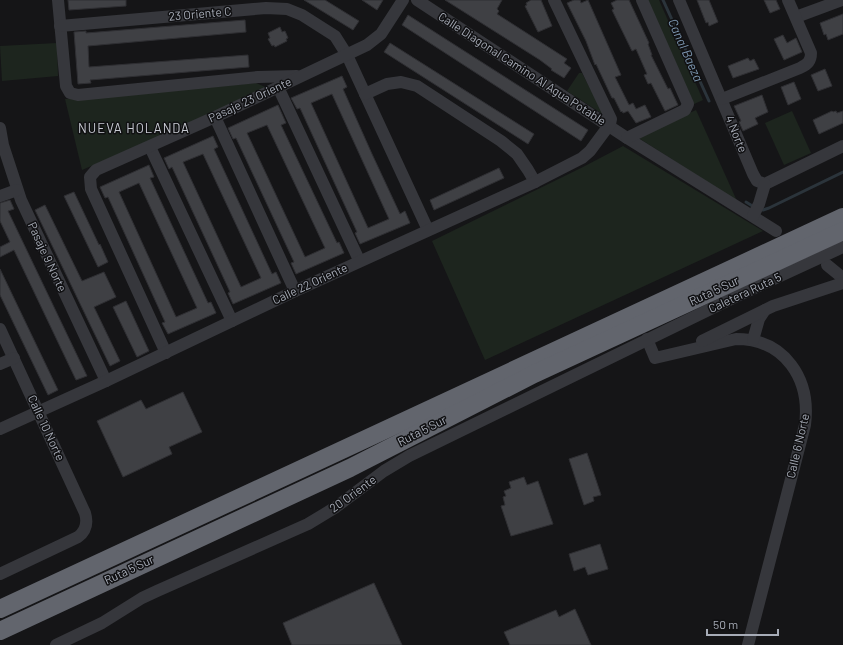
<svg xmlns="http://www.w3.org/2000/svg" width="843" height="645" viewBox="0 0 843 645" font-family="Barlow,sans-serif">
  <rect width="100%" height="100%" fill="#151517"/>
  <g fill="#1d251e">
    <polygon points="645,0 659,0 703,100 692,105"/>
    <polygon points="57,43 58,76 2,81 0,46"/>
    <polygon points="579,73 582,73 604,115 567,91"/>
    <polygon points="256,83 270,89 82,170 65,99"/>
    <polygon points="696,110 737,201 637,137"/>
    <polygon points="792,111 811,153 784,165 765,123"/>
    <polygon points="623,146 763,231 485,360 432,241 583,167"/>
  </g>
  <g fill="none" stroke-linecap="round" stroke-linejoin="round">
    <g stroke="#2b343b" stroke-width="3">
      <polyline points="663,0 709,101"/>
      <polyline points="746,202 754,207"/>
      <polyline points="759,209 763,210 769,208 843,172"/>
    </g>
  </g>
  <g fill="#3f4044" stroke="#2f2f33" fill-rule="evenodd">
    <polygon points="68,0 126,0 126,6 69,10"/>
    <polygon points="304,0 325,0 359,21 353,30"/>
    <polygon points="362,0 383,0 377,10"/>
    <polygon points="445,0 502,0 497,9 499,11 497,14 567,59 564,63 571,68 564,78 551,70 552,69 540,60"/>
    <polygon points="531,0 541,0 552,26 538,32 525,6 527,5 526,3"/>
    <polygon points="574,0 580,0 581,3 588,0 621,75 615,77 629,105 633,103 636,109 645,105 651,117 636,123 628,111 623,113 622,111 621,112 614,98 612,98 596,64 595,65 586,41 567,3"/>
    <polygon points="617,0 629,0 649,43 648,44 652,55 651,55 668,89 670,88 678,105 665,111 651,83 648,84 644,75 647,74 636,49 632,51 612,10 614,9 611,3"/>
    <polygon points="697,0 709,0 718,22 709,26 708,22 706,23"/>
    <polygon points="764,0 776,0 780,9 770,13"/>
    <polygon points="843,14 843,34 828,40 826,34 824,35 820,23"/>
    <polygon points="408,15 588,130 581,141 402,25"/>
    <polygon points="245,20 246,32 88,46 89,67 248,55 249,67 90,80 91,83 78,84 74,32 86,31 86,33"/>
    <polygon points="280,27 282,32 285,31 288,38 286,39 287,41 275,47 274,45 272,46 268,39 270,38 268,33"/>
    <polygon points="783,35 787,43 796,38 802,52 784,60 774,39"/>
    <polygon points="390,43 534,134 528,144 384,52"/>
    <polygon points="748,58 750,61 754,59 759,69 733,78 728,66"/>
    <polygon points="825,69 832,86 818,91 811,75"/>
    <path d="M 342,76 L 347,87 L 343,89 L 372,154 L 400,214 L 405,211 L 410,223 L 360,244 L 355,233 L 357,232 L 300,108 L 297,109 L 291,98 ZM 332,94 L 389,219 L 368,228 L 311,103 Z"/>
    <polygon points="794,82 801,99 788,105 781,87"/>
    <polygon points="762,95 768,112 755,118 758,124 743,131 739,122 741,121 734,106"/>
    <path d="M 278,105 L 286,123 L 281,125 L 337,243 L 339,242 L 344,253 L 296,274 L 291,263 L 294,262 L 236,138 L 233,139 L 228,128 ZM 267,125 L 325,248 L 305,257 L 247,133 Z"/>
    <polygon points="832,111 833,112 836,111 837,113 843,111 843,123 819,134 813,120"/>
    <path d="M 213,136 L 218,147 L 214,149 L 241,207 L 272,274 L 276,272 L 281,283 L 233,304 L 228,293 L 230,292 L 172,167 L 169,169 L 164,158 ZM 203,154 L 261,278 L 241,287 L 183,162 Z"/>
    <path d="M 149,165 L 154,177 L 150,178 L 208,303 L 211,302 L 216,313 L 168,334 L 162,323 L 165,322 L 108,197 L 105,198 L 100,187 ZM 139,183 L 197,308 L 176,317 L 119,192 Z"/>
    <polygon points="499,168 504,178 434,210 430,200"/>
    <polygon points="74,192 99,245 100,244 108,262 98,267 64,196"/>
    <polygon points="10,200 14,209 8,211 87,376 76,380 14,250 0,257 0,247 10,242 0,221 0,203"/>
    <polygon points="45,205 82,281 104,272 116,297 94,307 120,361 110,366 35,210"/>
    <polygon points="0,269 58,390 48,395 0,295"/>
    <polygon points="126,301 149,351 137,357 113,307"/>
    <polygon points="183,392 202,432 169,447 172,454 123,477 97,421 141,400 146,409"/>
    <polygon points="587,453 601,495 593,497 594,501 584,505 569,459"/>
    <polygon points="524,477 527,485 538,481 553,524 511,536 501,506 505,505 503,497 506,496 504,491 511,488 509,482"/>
    <polygon points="600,544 608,569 588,575 585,567 574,571 569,554"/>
    <polygon points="374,583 402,645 292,645 283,623"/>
    <polygon points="575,609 591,645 510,645 504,632 556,610 559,617"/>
  </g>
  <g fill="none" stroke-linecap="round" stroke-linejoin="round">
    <g stroke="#36373c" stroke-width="12">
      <polyline points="58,0 66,86 70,93 78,95 258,77 297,76"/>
      <polyline points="417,0 627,138 776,231"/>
      <polyline points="679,0 753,174 757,181 765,184 843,146"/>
      <polyline points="796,17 842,0"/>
      <polyline points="60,26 266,8 287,9 302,15 335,36 347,55 428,230"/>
      <polyline points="278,87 359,260"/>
      <polyline points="365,94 387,84 401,82 417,86 501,141 517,154 528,170 535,182"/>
      <path d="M 722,99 L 800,68 C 808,64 811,61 811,53 L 788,0"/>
      <polyline points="215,117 295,291"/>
      <polyline points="0,128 3,145 21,200 106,381"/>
      <polyline points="627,138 685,110 688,104 642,0"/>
      <polyline points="150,147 232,321"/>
      <polyline points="0,196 17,190"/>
      <polyline points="753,216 759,204 765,184"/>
      <polyline points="827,265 843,278"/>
      <path d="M 0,329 L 85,513 C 88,523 86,531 78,537 L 0,574"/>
      <path d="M 647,339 L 655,358 L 736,339 C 785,339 811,379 805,425 L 748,645"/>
      <polyline points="753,340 759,319 765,310"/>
      <polyline points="702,341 773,306 843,283"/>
      <polyline points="166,353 91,189 90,177 96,170 215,117 367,45 381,34 403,0"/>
      <polyline points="0,364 14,358"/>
      <polyline points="0,429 106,381 295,291 535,182 582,158 590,151 610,124 611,119 554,0"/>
      <polyline points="56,645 102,623 142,598 157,591 308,524 336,507 384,471 409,456 737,296 843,247"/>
    </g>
    <g stroke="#62656d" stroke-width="18">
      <polyline points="0,609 843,217"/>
      <polyline points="0,631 350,468 534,374 843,231"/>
    </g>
  </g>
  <g text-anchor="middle" stroke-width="3" stroke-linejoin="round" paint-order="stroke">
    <g font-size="12" fill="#a7acb7" stroke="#101012">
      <text transform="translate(200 14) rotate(-5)" y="4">23 Oriente C</text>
      <text transform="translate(522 69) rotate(33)" y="4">Calle Diagonal Camino Al Agua Potable</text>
      <text transform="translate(250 100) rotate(-25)" y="4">Pasaje 23 Oriente</text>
      <text transform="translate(736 134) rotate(68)" y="4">4 Norte</text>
      <text transform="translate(47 257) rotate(65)" y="4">Pasaje 9 Norte</text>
      <text transform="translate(310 284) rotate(-25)" y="4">Calle 22 Oriente</text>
      <text transform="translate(714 291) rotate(-25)" y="4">Ruta 5 Sur</text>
      <text transform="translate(745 293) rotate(-25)" y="4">Caletera Ruta 5</text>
      <text transform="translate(46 428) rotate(65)" y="4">Calle 10 Norte</text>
      <text transform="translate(422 431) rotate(-27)" y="4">Ruta 5 Sur</text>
      <text transform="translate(798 446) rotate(-77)" y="4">Calle 6 Norte</text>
      <text transform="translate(353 494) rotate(-36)" y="4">20 Oriente</text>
      <text transform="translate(129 570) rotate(-25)" y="4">Ruta 5 Sur</text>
    </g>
    <g font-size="13" font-style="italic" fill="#7e98b2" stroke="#101012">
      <text transform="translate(686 50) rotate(66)" y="5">Canal Baeza</text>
    </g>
    <g font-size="13" letter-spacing="1" fill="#c8cbd3" stroke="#101012">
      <text x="134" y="133">NUEVA HOLANDA</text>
    </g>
  </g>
  <path d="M707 629v6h71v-6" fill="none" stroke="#a7acb7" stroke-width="2"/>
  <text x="713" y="629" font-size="12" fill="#a7acb7" stroke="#101012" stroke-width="3" paint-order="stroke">50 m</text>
</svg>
